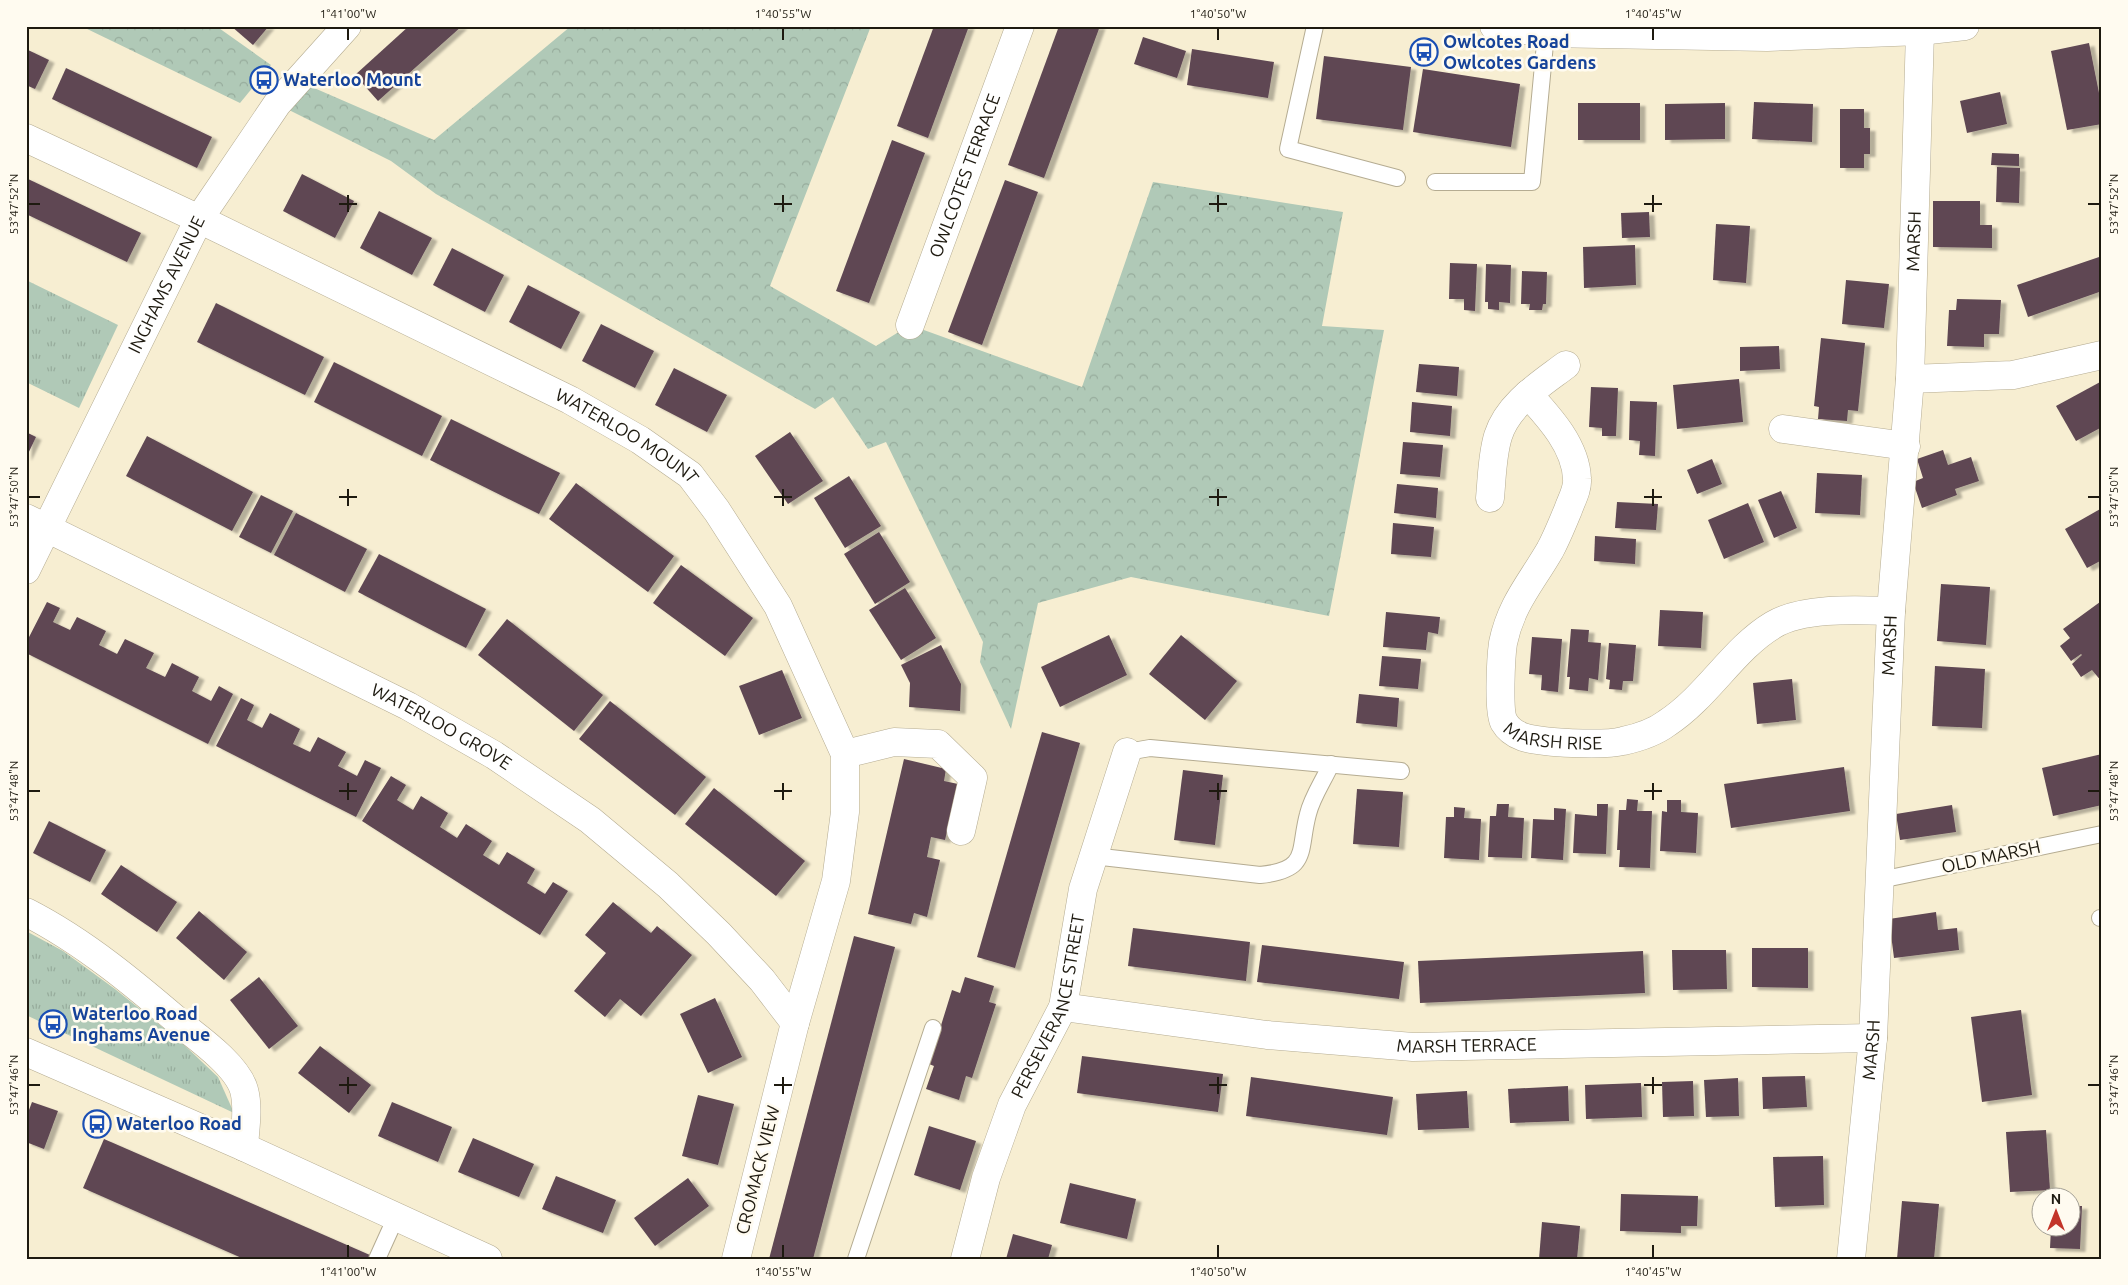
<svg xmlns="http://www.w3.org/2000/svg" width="2128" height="1285" viewBox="0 0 2128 1285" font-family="Ubuntu,sans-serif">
  <defs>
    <pattern id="grass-tufts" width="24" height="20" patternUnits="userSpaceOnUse" patternTransform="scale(1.25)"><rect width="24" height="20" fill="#b0c9b7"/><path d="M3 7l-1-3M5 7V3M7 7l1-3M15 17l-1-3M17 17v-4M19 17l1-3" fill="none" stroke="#97ac9c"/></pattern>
    <pattern id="park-crowns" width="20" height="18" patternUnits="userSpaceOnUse" patternTransform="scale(1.25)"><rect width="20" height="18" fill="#b0c9b7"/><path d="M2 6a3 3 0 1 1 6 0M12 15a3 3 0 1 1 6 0" fill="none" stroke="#97ac9c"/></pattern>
    <filter id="shadow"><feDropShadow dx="5.5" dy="3" stdDeviation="1" flood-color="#0004"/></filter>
  </defs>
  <rect width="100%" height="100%" fill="#f7eed2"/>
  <g fill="url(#grass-tufts)">
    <polygon points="26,280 118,325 79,408 26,382"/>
    <polygon points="26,931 63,951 115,989 181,1042 218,1077 234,1113 26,1015"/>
  </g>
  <g fill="url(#park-crowns)">
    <polygon points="81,26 216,26 271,65 240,103"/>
    <polygon points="571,26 871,26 770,286 876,346 910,325 1082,387 1153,182 1343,212 1322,326 1384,330 1329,616 1131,577 1038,603 1011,729 980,662 983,642 886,442 868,449 833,397 815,409 436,194 391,161 277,104 298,81 434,140"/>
  </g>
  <g fill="#5e4753" filter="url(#shadow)">
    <polygon points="231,26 269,26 253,45"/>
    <polygon points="409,26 462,26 378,101 355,75"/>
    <polygon points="934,26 969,26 928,138 897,126"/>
    <polygon points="1059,26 1100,26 1044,178 1008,165"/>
    <polygon points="1143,37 1186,51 1177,78 1134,64"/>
    <polygon points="2089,43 2102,108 2102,124 2067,130 2051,51"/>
    <polygon points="26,49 49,60 35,89 26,85"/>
    <polygon points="1192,49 1274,62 1268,98 1187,85"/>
    <polygon points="1324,56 1411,67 1403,130 1316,119"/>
    <polygon points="66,68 212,137 197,168 52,99"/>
    <polygon points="1423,69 1520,84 1511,147 1413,132"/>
    <polygon points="2000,92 2007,124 1967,133 1960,101"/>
    <polygon points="1754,102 1813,104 1812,142 1752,139"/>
    <rect x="1578" y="103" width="62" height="37"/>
    <polygon points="1725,103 1725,139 1665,140 1665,104"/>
    <polygon points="1840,109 1864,109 1864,128 1870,128 1870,154 1864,154 1864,168 1840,168"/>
    <polygon points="892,140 925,153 869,303 836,291"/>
    <polygon points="1992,153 2019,154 2019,166 1991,165"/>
    <polygon points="1997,167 2020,168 2019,203 1996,202"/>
    <polygon points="302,174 354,201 335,238 283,211"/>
    <polygon points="26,178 141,233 127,262 26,214"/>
    <polygon points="1005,180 1038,192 982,345 948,332"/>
    <polygon points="1933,201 1980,201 1980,225 1992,225 1992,248 1933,247"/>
    <polygon points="379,211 432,238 412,275 360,248"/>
    <polygon points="1649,212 1650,237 1622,238 1621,213"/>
    <polygon points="1716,224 1750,226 1746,283 1713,280"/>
    <polygon points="1635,245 1636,285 1584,288 1583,247"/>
    <polygon points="452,248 504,275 485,312 433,285"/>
    <polygon points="2102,256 2102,291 2028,317 2017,285"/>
    <polygon points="1450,263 1477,264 1475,311 1464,310 1464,299 1449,299"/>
    <polygon points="1486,264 1511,265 1510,303 1499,302 1499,310 1488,309 1488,302 1485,302"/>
    <polygon points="1522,271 1547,272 1546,304 1543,304 1542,310 1529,310 1530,304 1521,304"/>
    <polygon points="1846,280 1889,284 1884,328 1842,324"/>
    <polygon points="528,285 580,312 561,349 509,322"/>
    <polygon points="1957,299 2001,300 1999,334 1984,334 1984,347 1947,346 1949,310 1956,310"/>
    <polygon points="216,303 324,357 305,395 197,342"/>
    <polygon points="601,324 654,351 635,388 582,361"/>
    <polygon points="1821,338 1865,343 1858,411 1848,410 1847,421 1818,419 1819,407 1814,406"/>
    <polygon points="1779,346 1780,369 1740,371 1740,347"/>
    <polygon points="334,362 442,416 422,456 314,402"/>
    <polygon points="1419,364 1459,367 1457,396 1416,392"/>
    <polygon points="674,368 727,395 707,432 655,405"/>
    <polygon points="1739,379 1743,422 1677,429 1673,385"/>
    <polygon points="2102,381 2102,427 2076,441 2056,406"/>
    <polygon points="1591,387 1618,388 1616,436 1602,436 1602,428 1589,427"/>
    <polygon points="1630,401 1657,402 1655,456 1639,455 1640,441 1629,440"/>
    <polygon points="1412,402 1452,406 1450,436 1410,432"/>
    <polygon points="451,419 560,473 539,514 430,460"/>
    <polygon points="26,432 36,437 26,458"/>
    <polygon points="790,432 823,481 788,504 755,456"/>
    <polygon points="147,436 253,492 232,531 126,476"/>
    <polygon points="1403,442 1443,445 1440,477 1400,474"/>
    <polygon points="1943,450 1948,465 1971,457 1979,481 1955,489 1957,495 1922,508 1913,482 1923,478 1917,459"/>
    <polygon points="1712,459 1722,484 1697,494 1687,470"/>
    <polygon points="1817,473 1862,475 1860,515 1815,513"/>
    <polygon points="849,476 881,526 845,548 814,498"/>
    <polygon points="576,483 674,556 648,592 549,519"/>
    <polygon points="1397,484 1438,488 1436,518 1394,513"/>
    <polygon points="1781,491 1797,528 1774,538 1758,500"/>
    <polygon points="261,495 293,511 271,553 239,537"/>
    <polygon points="1617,502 1658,504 1656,530 1615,528"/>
    <polygon points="1748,503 1764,542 1724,559 1708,520"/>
    <polygon points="2102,508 2102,560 2087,568 2065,529"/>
    <polygon points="296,513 367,549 345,592 274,555"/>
    <polygon points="1393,523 1434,527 1431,557 1391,554"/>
    <polygon points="879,532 910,582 875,604 844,554"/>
    <polygon points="1595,536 1636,539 1635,564 1594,561"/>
    <polygon points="379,554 486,609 466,648 358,592"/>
    <polygon points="681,565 753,618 725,656 653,603"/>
    <polygon points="1941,584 1990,587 1986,645 1937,641"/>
    <polygon points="905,588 936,638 901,660 869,610"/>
    <polygon points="47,602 60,608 53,622 70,630 77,617 106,631 99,645 117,654 125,639 154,653 146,668 165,677 172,663 199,677 192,691 211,701 219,686 233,694 208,744 26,653 26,643"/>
    <polygon points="2100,602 2102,604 2102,682 2092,670 2081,677 2072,664 2082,655 2081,654 2071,661 2060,646 2070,638 2063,629"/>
    <polygon points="1660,610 1703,612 1701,648 1658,646"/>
    <polygon points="1386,612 1440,617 1438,634 1428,632 1426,650 1383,647"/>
    <polygon points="507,619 603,695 574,731 478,655"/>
    <polygon points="1571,629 1589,630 1588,642 1601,643 1598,680 1589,678 1588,691 1569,689 1570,677 1567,677"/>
    <polygon points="1109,635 1127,675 1060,707 1041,667"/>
    <polygon points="1181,635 1237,681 1205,720 1149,674"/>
    <polygon points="1532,637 1562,639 1558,692 1541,690 1542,675 1529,674"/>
    <polygon points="1609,643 1636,645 1633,681 1623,681 1622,690 1609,689 1610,680 1606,679"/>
    <polygon points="941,645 961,684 960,711 909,707 910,683 901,665"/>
    <polygon points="1382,656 1421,659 1418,689 1379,686"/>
    <polygon points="1935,666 1985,669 1982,728 1932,726"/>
    <polygon points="782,670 802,718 759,735 739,686"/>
    <polygon points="1792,679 1796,720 1757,724 1753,683"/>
    <polygon points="1359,694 1399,698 1397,727 1356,723"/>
    <polygon points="241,698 254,705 247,720 262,728 270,713 300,729 293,744 310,752 318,737 346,752 338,766 357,776 365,760 381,768 356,817 216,746"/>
    <polygon points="610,701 706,777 675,815 579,739"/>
    <polygon points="1042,732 1080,743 1015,968 977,957"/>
    <polygon points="2102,754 2102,805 2053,816 2042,768"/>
    <polygon points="904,759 946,769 944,781 958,784 945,840 931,837 927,857 940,860 927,917 914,913 911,924 868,914"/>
    <polygon points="1844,767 1850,811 1731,828 1724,784"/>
    <polygon points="1183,770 1223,775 1215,845 1174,840"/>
    <polygon points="391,776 406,785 397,800 413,810 421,796 448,813 440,827 457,838 466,824 492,841 483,855 499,865 507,852 535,869 527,883 545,894 553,882 568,891 540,935 362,821"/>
    <polygon points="714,788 805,861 776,896 685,824"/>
    <polygon points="1357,789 1403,792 1399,847 1353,844"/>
    <polygon points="1627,799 1638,800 1637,811 1652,811 1650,868 1619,867 1620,850 1617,850 1619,810 1626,810"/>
    <polygon points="1667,800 1681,800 1681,812 1698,813 1696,853 1660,851 1662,811 1667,812"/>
    <polygon points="1497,804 1509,804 1508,817 1524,818 1522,858 1488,857 1490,816 1496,816"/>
    <polygon points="1597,804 1608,804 1606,854 1573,853 1575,814 1597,816"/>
    <polygon points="1952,805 1956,832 1900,840 1896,814"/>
    <polygon points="1454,807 1465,808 1464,818 1481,819 1479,860 1444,858 1446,817 1454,817"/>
    <polygon points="1554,808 1566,809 1563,860 1531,858 1533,819 1554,820"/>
    <polygon points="49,821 106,850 90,882 33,853"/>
    <polygon points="121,865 177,902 157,932 101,894"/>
    <polygon points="613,902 651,933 657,926 692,955 641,1016 620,999 605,1017 574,991 606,953 585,935"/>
    <polygon points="199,911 247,952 224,980 176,938"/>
    <polygon points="1936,912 1938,930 1957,928 1959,950 1894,958 1889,919"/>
    <polygon points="1133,928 1250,942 1246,981 1128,966"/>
    <polygon points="854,936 895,947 813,1259 769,1259"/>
    <polygon points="1262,945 1404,962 1399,999 1257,982"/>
    <polygon points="1752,948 1808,948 1808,988 1752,987"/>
    <polygon points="1672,950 1726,950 1727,989 1673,990"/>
    <polygon points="1643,951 1645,993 1420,1003 1418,961"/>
    <polygon points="259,977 298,1026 269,1049 230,1000"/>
    <polygon points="965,977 994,986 989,1002 996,1004 972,1078 966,1076 959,1100 926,1089 934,1066 929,1064 952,990 960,993"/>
    <polygon points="715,998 742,1057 708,1073 680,1014"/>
    <polygon points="2021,1010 2032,1095 1982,1102 1971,1017"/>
    <polygon points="320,1046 371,1085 349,1113 298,1073"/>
    <polygon points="1082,1056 1223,1074 1218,1112 1077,1093"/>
    <polygon points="1805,1076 1807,1107 1763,1109 1762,1077"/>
    <polygon points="1251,1077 1393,1097 1387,1135 1246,1116"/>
    <polygon points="1738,1078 1739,1116 1706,1117 1704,1080"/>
    <polygon points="1693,1081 1694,1116 1663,1117 1662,1082"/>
    <polygon points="1641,1083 1642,1117 1586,1119 1585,1085"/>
    <polygon points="1568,1086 1569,1121 1510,1123 1508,1089"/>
    <polygon points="1467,1091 1469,1128 1418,1130 1416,1094"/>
    <polygon points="698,1095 734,1104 718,1165 682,1156"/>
    <polygon points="32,1102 58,1111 44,1149 26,1142 26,1118"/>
    <polygon points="392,1102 452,1127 438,1162 378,1136"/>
    <polygon points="929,1126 976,1141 960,1190 914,1175"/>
    <polygon points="2046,1130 2050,1190 2010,1192 2006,1132"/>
    <polygon points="473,1138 534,1164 519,1197 458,1172"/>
    <polygon points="104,1139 379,1259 244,1259 83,1188"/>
    <polygon points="1823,1156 1824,1205 1775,1207 1773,1157"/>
    <polygon points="556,1176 616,1200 603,1233 542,1209"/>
    <polygon points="688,1178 709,1206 655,1246 634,1218"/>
    <polygon points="1070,1183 1136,1199 1127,1239 1060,1223"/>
    <polygon points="1621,1194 1698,1196 1697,1226 1681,1226 1681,1233 1620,1231"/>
    <polygon points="1902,1201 1939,1204 1934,1259 1897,1259"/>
    <polygon points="2070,1206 2082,1206 2080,1249 2050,1248 2051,1228 2070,1228"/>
    <polygon points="1542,1222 1580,1226 1577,1259 1539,1259"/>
    <polygon points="1013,1234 1052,1245 1048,1259 1006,1259"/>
  </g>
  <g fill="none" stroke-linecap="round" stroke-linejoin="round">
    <g stroke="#b5ac92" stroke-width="18">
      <g id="service">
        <polyline points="1315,26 1288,149 1397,178"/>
        <polyline points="1435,182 1532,182 1546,33"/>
        <polyline points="1127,752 1150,748 1401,771"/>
        <path d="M 1093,856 L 1260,875 C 1310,870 1298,851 1308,814 C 1312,797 1324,780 1331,764"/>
        <polyline points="1880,880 2102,834"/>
        <polyline points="2100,918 2102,918"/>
        <polyline points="377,1259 396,1217"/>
        <polyline points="856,1259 933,1028"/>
      </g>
    </g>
    <g stroke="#b5ac92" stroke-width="29">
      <g id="minor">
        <polyline points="1494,26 1546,33 1767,37 1920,31 1965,26"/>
        <path id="s1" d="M 26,138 L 199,219 L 570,400 L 640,440 L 690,475 L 717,511 L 778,606 L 845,754 L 845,812 L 836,881 L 795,1023 L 736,1259"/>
        <path id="s2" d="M 910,325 L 1020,26"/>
        <polyline points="1910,379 2013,375 2102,355"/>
        <path id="s3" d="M 1528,394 C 1549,417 1576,446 1577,479 C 1578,489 1571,501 1568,510 C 1562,524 1557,537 1550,550 C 1531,583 1511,604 1503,643 C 1501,657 1498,711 1504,722 C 1508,729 1515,734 1523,737 C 1541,743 1603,746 1623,741 C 1637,738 1655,732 1667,723 C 1707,697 1734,648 1773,625 C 1803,607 1857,610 1891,611"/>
        <polyline points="1783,429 1906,446"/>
        <path d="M 1490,498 C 1492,477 1492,456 1498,436 C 1508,404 1541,384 1566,365"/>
        <path id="s4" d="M 26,518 L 408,706 L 494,755 L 590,820 L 668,885 L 719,934 L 762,980 L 795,1023"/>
        <path id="s5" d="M 26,570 L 199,219 L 277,104 L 347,26"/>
        <polyline points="845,754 894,742 938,744 973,778 961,831"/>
        <path d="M 26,912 C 85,942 137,986 187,1029 C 205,1043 238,1068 244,1090 C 249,1108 245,1129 244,1147"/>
        <path id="s6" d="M 1063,1007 L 1267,1035 L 1413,1047 L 1873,1038"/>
        <path id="s7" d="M 965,1259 L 986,1178 L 1012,1105 L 1063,1007 L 1083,889 L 1127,752"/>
        <path id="s8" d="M 1851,1259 L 1873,1038 L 1891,611 L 1910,379 L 1920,31"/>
      </g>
    </g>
    <g stroke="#b5ac92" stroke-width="29">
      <polyline id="secondary" points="26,1052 244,1147 488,1259"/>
    </g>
    <use href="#service" stroke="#fff" stroke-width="16"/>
    <use href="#minor" stroke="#fff" stroke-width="28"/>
    <use href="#secondary" stroke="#fff" stroke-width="28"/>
  </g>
  <path fill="none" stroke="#1e1a10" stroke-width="2" d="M 348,28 L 348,40M 783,28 L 783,40M 1218,28 L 1218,40M 1653,28 L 1653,40M 348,195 L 348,212M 783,195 L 783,212M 1218,195 L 1218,212M 1653,195 L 1653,212M 28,204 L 40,204M 339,204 L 357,204M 774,204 L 792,204M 1209,204 L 1227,204M 1644,204 L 1662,204M 2088,204 L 2100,204M 348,489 L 348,506M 783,489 L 783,506M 1218,489 L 1218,506M 1653,489 L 1653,506M 28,497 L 40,497M 339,497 L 357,497M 774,497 L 792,497M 1209,497 L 1227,497M 1644,497 L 1662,497M 2088,497 L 2100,497M 348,783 L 348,800M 783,783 L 783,800M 1218,783 L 1218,800M 1653,783 L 1653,800M 28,791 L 40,791M 339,791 L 357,791M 774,791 L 792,791M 1209,791 L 1227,791M 1644,791 L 1662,791M 2088,791 L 2100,791M 348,1077 L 348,1094M 783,1077 L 783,1094M 1218,1077 L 1218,1094M 1653,1077 L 1653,1094M 28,1085 L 40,1085M 339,1085 L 357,1085M 774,1085 L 792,1085M 1209,1085 L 1227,1085M 1644,1085 L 1662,1085M 2088,1085 L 2100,1085M 348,1245 L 348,1258M 783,1245 L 783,1258M 1218,1245 L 1218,1258M 1653,1245 L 1653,1258"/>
  <defs>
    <g id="bus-ring" transform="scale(1.4375)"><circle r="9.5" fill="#fffbf0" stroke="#1a4fb4" stroke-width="1.5"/><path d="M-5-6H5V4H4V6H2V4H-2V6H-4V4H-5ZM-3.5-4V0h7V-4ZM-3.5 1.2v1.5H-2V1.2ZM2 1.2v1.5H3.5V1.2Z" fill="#1a4fb4"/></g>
  </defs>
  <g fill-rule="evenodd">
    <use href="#bus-ring" x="1424" y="52"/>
    <use href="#bus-ring" x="264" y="80"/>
    <use href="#bus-ring" x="53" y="1024"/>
    <use href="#bus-ring" x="97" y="1124"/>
  </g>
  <g text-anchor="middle" stroke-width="5" stroke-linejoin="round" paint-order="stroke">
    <g font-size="18" font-weight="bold" fill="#164399" stroke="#fffbf0" text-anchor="start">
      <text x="1443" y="48">Owlcotes Road<tspan x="1443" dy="21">Owlcotes Gardens</tspan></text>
      <text x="283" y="86">Waterloo Mount</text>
      <text x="72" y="1020">Waterloo Road<tspan x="72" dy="21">Inghams Avenue</tspan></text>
      <text x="116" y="1130">Waterloo Road</text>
    </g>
    <g font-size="18" fill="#1e1a10" stroke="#fffbf0">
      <text dy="6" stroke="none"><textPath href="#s2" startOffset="159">OWLCOTES TERRACE</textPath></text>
      <text dy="6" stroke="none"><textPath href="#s8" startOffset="1020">MARSH</textPath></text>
      <text dy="6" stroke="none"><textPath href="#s5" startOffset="318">INGHAMS AVENUE</textPath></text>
      <text dy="6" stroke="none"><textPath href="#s1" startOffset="671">WATERLOO MOUNT</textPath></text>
      <text dy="6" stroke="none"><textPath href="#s8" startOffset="615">MARSH</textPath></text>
      <text dy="6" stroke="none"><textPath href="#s4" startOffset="465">WATERLOO GROVE</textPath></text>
      <text dy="6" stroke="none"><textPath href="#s3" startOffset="415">MARSH RISE</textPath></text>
      <text transform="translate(1991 857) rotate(-12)" y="6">OLD MARSH</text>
      <text dy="6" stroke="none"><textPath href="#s7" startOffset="268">PERSEVERANCE STREET</textPath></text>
      <text dy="6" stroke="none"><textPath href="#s6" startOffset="406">MARSH TERRACE</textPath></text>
      <text dy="6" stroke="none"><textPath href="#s8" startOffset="210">MARSH</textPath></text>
      <text transform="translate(758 1170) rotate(-76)" y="6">CROMACK VIEW</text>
    </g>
  </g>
  <rect width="2128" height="1285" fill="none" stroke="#fffbf0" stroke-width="55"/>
  <g transform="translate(2056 1212)"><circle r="24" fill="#fffbf0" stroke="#a5a196"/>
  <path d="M0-4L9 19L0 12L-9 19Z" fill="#c33529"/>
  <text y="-8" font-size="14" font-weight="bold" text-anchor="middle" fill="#1e1a10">N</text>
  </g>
  <rect x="28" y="28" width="2072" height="1230" fill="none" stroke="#1e1a10" stroke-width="2"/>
  <g font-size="12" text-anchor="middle" fill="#1e1a10">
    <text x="348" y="18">1°41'00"W</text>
    <text x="783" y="18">1°40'55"W</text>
    <text x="1218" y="18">1°40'50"W</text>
    <text x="1653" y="18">1°40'45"W</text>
    <text transform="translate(14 204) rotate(-90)" y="4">53°47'52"N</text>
    <text transform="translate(2114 204) rotate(-90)" y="4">53°47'52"N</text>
    <text transform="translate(14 497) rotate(-90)" y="4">53°47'50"N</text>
    <text transform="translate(2114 497) rotate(-90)" y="4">53°47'50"N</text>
    <text transform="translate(14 791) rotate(-90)" y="4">53°47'48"N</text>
    <text transform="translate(2114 791) rotate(-90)" y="4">53°47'48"N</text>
    <text transform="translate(14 1085) rotate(-90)" y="4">53°47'46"N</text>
    <text transform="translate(2114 1085) rotate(-90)" y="4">53°47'46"N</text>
    <text x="348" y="1276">1°41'00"W</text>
    <text x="783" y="1276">1°40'55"W</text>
    <text x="1218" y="1276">1°40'50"W</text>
    <text x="1653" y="1276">1°40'45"W</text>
  </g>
</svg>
